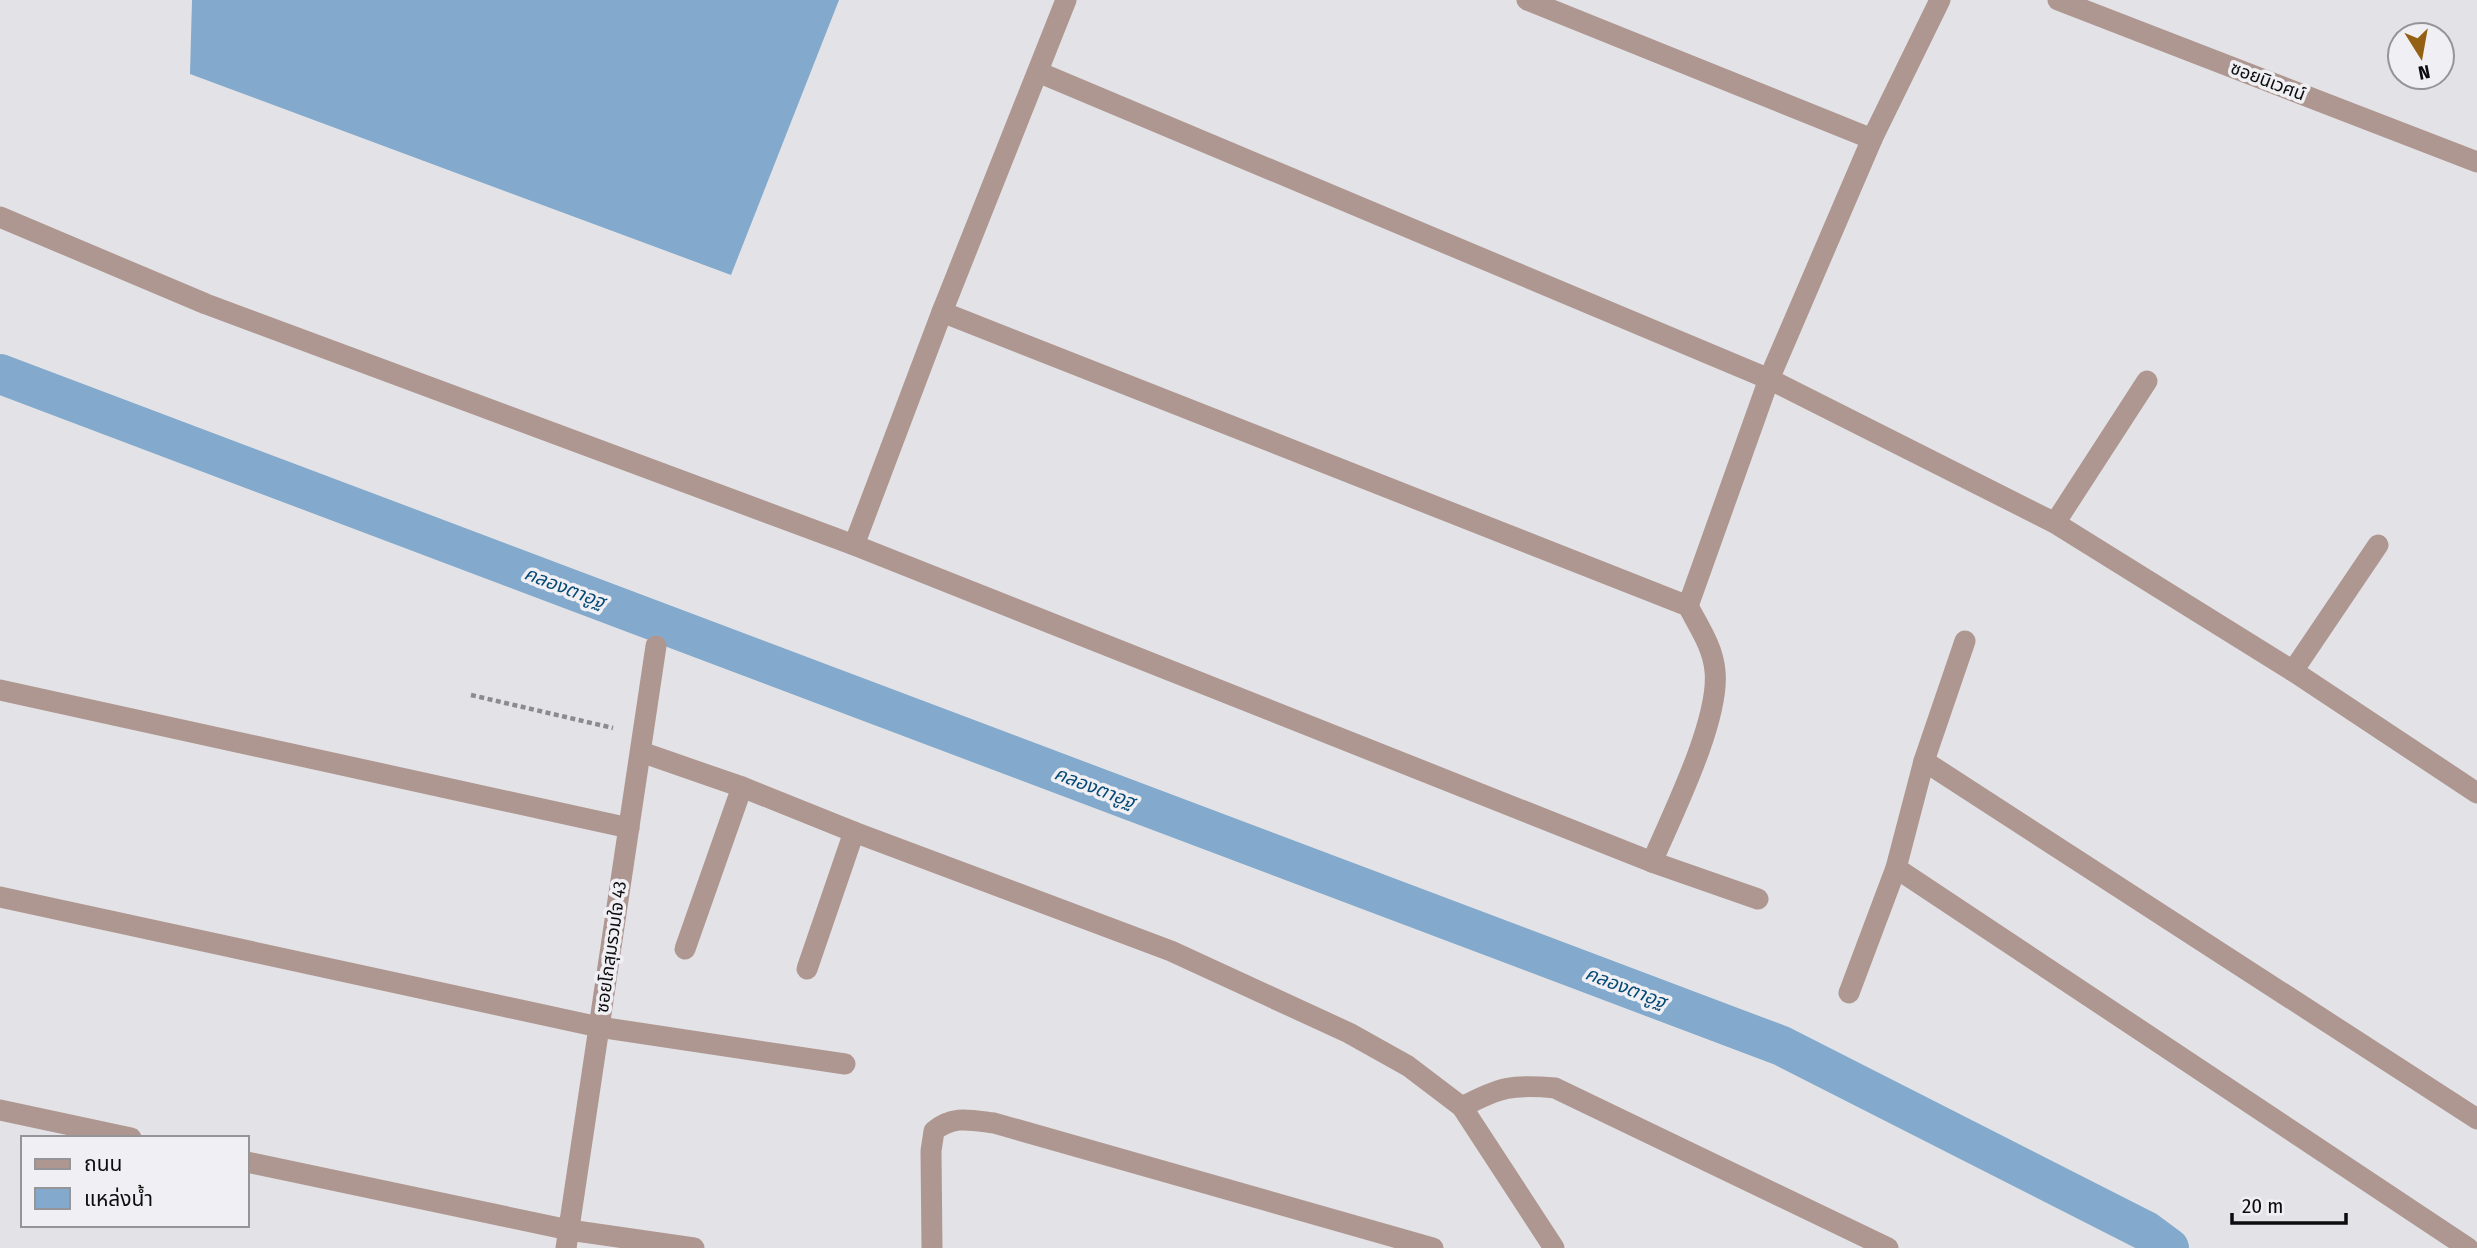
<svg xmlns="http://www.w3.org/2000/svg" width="2477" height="1248" viewBox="0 0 2477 1248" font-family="'Fira Sans Condensed','Noto Sans Thai',sans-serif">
  <rect width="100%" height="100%" fill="#e3e3e7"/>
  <polygon fill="#83aacc" points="192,0 839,0 731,275 190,74"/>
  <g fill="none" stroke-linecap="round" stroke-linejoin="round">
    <polyline stroke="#83aacc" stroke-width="40" points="0,374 1782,1046 2146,1231 2169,1248"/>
    <polyline stroke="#8b8b8d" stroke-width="4.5" stroke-dasharray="5 3.5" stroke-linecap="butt" points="471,695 613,728"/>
    <g stroke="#af9791" stroke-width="21">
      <polyline points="1527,0 1872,139"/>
      <polyline points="2058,0 2477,162"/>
      <polyline points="1038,72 1769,379 2055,523 2293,671 2477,793"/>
      <polyline points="0,217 206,304 854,545 1652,862 1758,899"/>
      <path d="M 942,312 L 1688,606 C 1699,627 1713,647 1715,671 C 1720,720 1672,815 1652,862"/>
      <polyline points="2055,523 2147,381"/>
      <polyline points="854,545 942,312 1066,0"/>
      <polyline points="1688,606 1769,379 1872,139 1940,0"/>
      <polyline points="2293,671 2378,545"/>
      <polyline points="0,690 629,828"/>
      <polyline points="641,752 742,787 854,832 1171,951 1349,1033 1408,1066 1462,1107 1554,1248"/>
      <polyline points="1924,761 2477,1119"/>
      <polyline points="1896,868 2468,1248"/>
      <polyline points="0,897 599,1027 845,1064"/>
      <polyline points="685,949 742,787"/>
      <polyline points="807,969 854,832"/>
      <polyline points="1849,993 1896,868 1924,761 1965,641"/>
      <path d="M 1462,1107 C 1500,1087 1512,1084 1555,1088 L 1888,1248"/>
      <polyline points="0,1110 131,1138"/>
      <polyline points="247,1162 569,1230 694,1248"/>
      <polyline points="566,1248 656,646"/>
      <path d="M 932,1248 L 931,1151 L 934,1131 C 953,1115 970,1120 994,1123 L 1433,1248"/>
    </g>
  </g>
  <g text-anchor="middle" stroke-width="7" stroke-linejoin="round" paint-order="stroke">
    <g font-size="18" fill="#0d0d0e" stroke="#f0f0f4">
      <text transform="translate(2268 81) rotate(21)" y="6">ซอยนิเวศน์</text>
      <text transform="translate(611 947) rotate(-82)" y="6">ซอยโกสุมรวมใจ 43</text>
    </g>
    <g font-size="19" font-style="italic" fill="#064975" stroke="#f0f0f4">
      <text transform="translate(565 587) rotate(21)" y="7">คลองตาอูฐ</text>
      <text transform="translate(1095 787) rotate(21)" y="7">คลองตาอูฐ</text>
      <text transform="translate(1626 987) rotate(21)" y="7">คลองตาอูฐ</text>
    </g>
  </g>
  <rect x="21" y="1136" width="228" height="91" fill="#f0f0f4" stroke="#959598" stroke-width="2"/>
  <rect x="35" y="1159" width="35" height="10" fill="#af9791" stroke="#959598" stroke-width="2"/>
  <text x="84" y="1171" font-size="21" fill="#0d0d0e">ถนน</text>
  <rect x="35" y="1188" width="35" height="21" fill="#83aacc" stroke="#959598" stroke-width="2"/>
  <text x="84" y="1206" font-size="21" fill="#0d0d0e">แหล่งน้ำ</text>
  <g transform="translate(2421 56) rotate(169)"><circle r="33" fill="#f0f0f4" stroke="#959598" stroke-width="2"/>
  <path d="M0-5L12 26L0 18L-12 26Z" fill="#946014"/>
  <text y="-10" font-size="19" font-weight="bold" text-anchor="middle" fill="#0d0d0e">N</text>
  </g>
  <path d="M2232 1213v10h114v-10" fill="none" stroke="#0d0d0e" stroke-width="3.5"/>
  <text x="2242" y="1213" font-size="21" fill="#0d0d0e" stroke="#f0f0f4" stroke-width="5" paint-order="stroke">20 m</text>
</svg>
